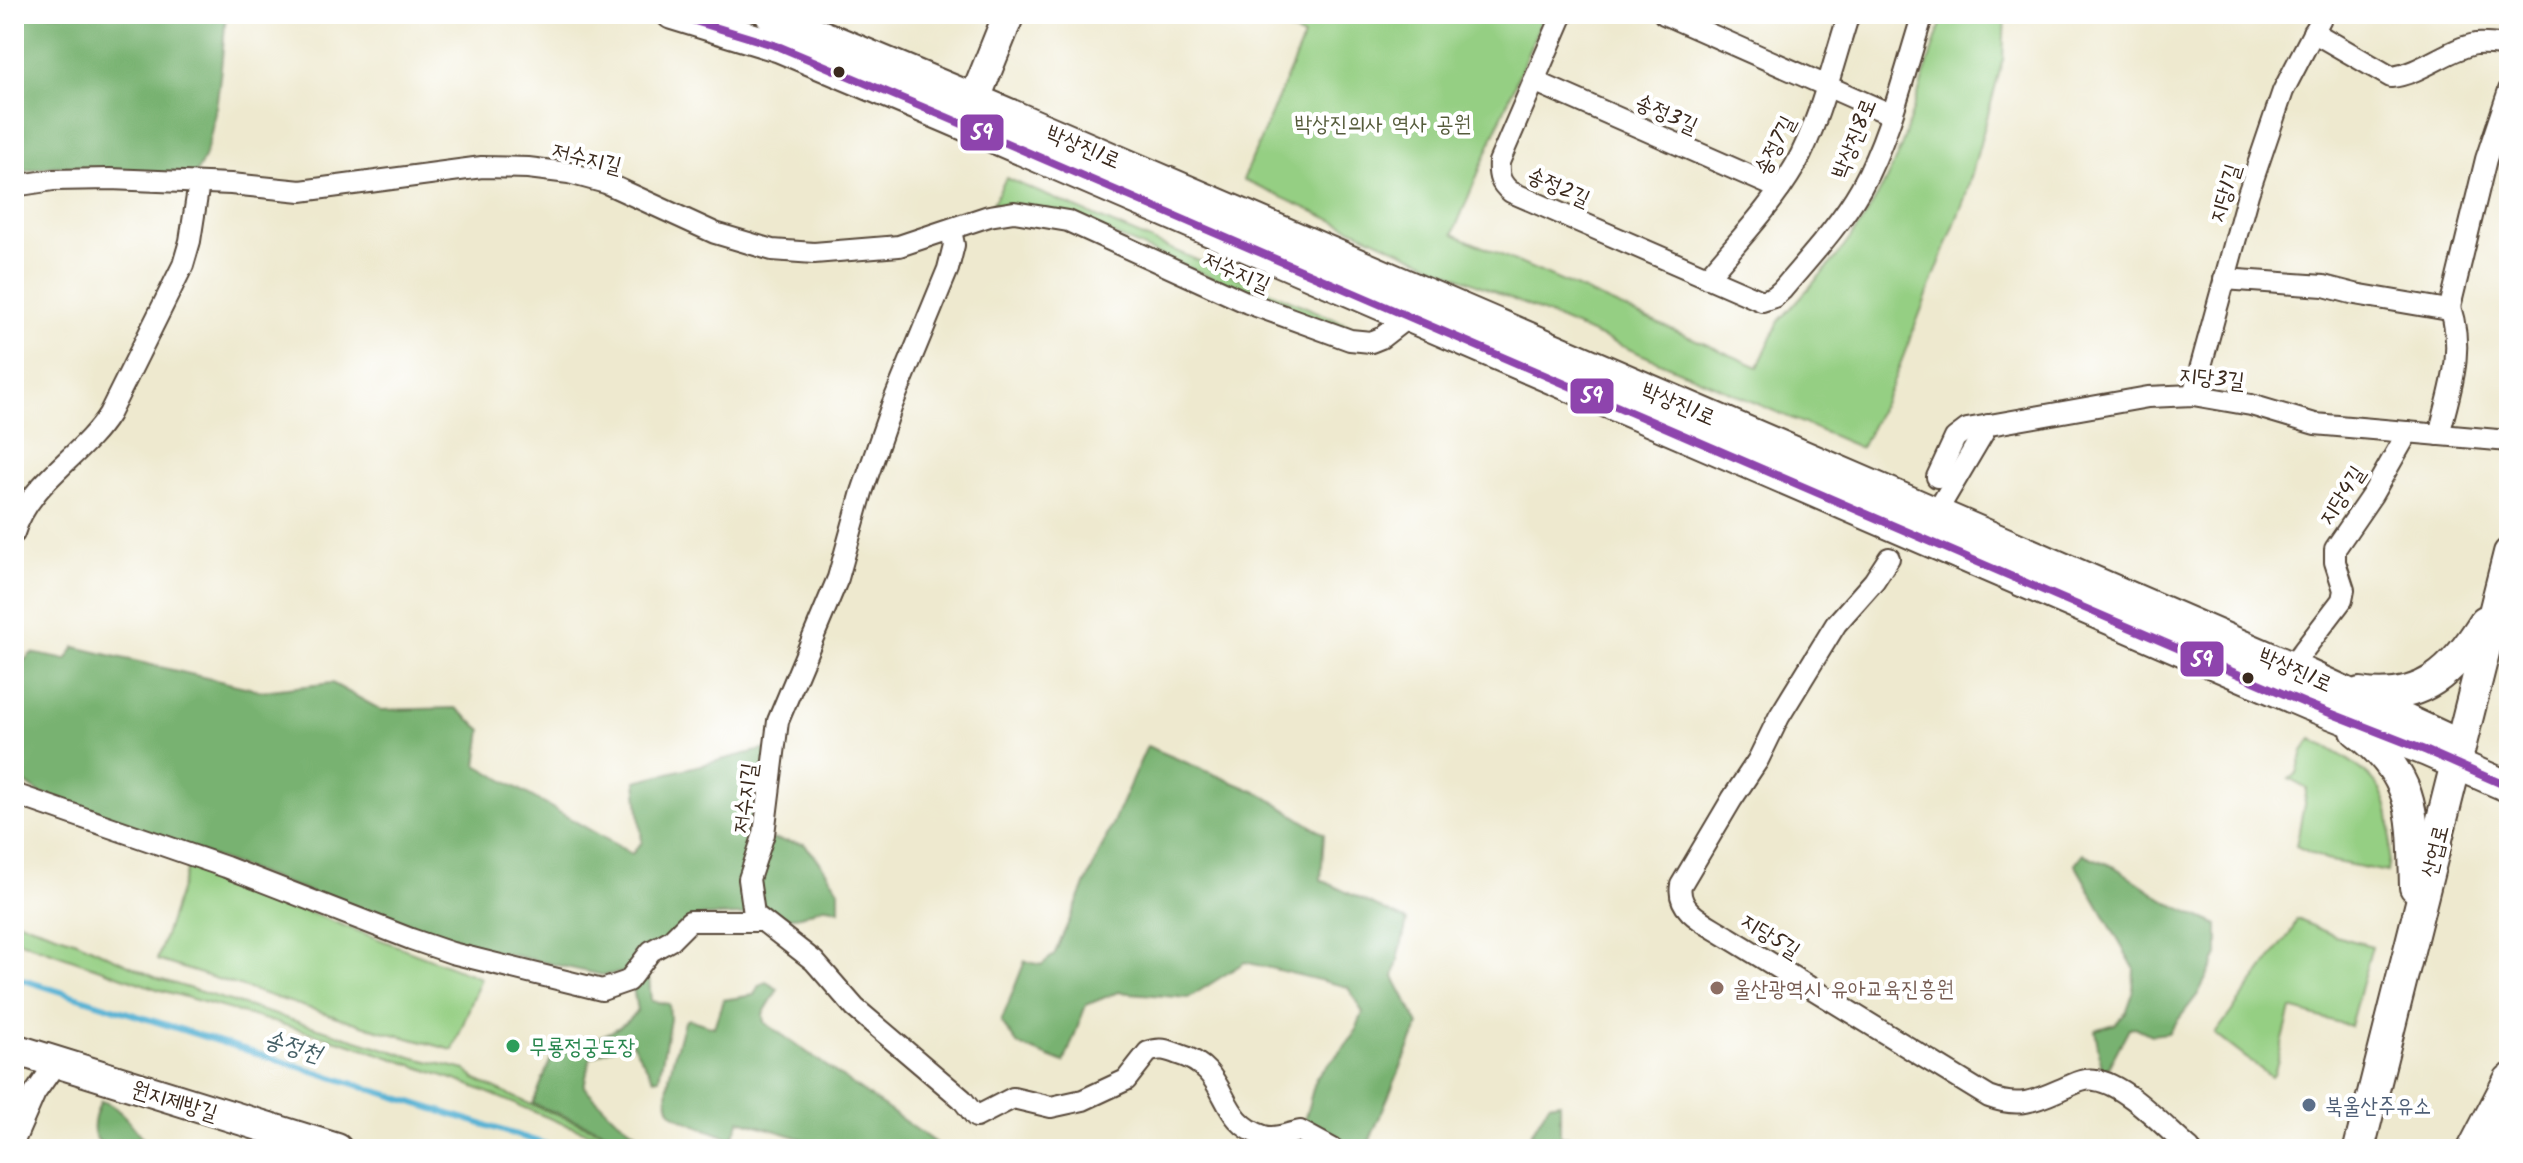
<svg xmlns="http://www.w3.org/2000/svg" width="2523" height="1163" viewBox="0 0 2523 1163" font-family="Kalam,'Poor Story',sans-serif">
  <rect width="100%" height="100%" fill="#fff"/>
  <filter id="ink" filterUnits="userSpaceOnUse"><feTurbulence type="fractalNoise" baseFrequency=".0125" numOctaves="2"/><feDisplacementMap in="SourceGraphic" scale="16" xChannelSelector="R" yChannelSelector="G"/><feConvolveMatrix kernelMatrix="1 2 1 2 8 2 1 2 1" color-interpolation-filters="sRGB"/></filter>
  <filter id="wash" filterUnits="userSpaceOnUse"><feTurbulence type="fractalNoise" baseFrequency=".006" numOctaves="4" result="noise"/><feDisplacementMap in="SourceGraphic" scale="32" xChannelSelector="R" yChannelSelector="G"/><feGaussianBlur stdDeviation="1.8" result="paint"/><feColorMatrix in="noise" values="0 0 0 0 0 0 0 0 0 0 0 0 0 0 0 0 0 1.4 0 .05"/><feComposite in="paint" operator="in"/></filter>
  <g filter="url(#wash)">
    <rect width="100%" height="100%" fill="#eee9cf"/>
    <g fill="#95cf83" stroke="#687c50" stroke-width="2">
      <polygon points="1252,14 1544,14 1453,234 1758,367 1779,321 1835,259 1865,218 1885,182 1901,147 1944,14 2005,14 2003,59 1966,195 1892,385 1861,448 1439,268 1243,180 1304,37"/>
      <path d="M 1006,178 L 1362,331 L 1361,333 L 1297,316 L 1070,215 C 1043,207 1020,202 992,205 Z"/>
      <path d="M 2312,739 C 2380,776 2399,791 2387,872 L 2326,860 L 2296,846 L 2307,789 L 2289,779 L 2297,773 L 2303,751 Z"/>
      <polygon points="188,866 481,978 453,1050 378,1030 157,960"/>
      <polygon points="2297,919 2335,936 2372,946 2350,1026 2291,1009 2274,1075 2271,1077 2215,1034 2291,932"/>
      <polygon points="14,920 77,941 159,979 415,1058 466,1070 476,1080 532,1105 602,1132 665,1149 635,1149 561,1123 467,1084 351,1044 157,989 14,939"/>
    </g>
    <g fill="#78b271" stroke="#5a6e48" stroke-width="2">
      <path d="M 14,14 L 226,14 C 223,47 216,154 194,175 L 54,166 L 14,173 Z"/>
      <path d="M 75,647 L 262,691 L 332,683 L 381,710 L 456,708 L 482,730 L 477,765 L 632,854 L 642,842 L 636,781 L 769,748 L 748,915 L 697,916 L 622,973 L 602,975 L 488,950 L 411,929 L 41,794 C 33,788 22,783 18,773 C 8,745 14,699 14,670 L 32,653 L 66,660 Z"/>
      <polygon points="1147,746 1263,795 1324,834 1321,880 1407,921 1394,977 1419,1025 1366,1149 1342,1149 1303,1125 1316,1078 1353,1037 1363,1013 1348,987 1245,962 1188,998 1118,992 1086,1005 1064,1063 1018,1045 1001,1022 1025,961 1041,965 1054,955"/>
      <path d="M 769,839 L 804,844 L 817,858 L 839,890 L 839,910 C 818,902 818,912 800,916 C 790,919 777,915 766,914 L 753,889 Z"/>
      <polygon points="2083,854 2115,867 2169,903 2218,925 2218,955 2198,994 2168,1033 2151,1035 2135,1027 2129,1028 2108,1068 2102,1070 2095,1030 2115,1024 2126,1013 2133,993 2134,968 2075,864"/>
      <path d="M 643,976 L 649,977 L 651,1001 L 669,1004 L 670,1019 L 659,1078 L 654,1079 L 630,1040 L 590,1058 L 584,1087 L 614,1117 L 652,1144 L 603,1131 L 533,1104 L 558,1041 C 591,1042 614,1037 637,1011 L 633,987 Z"/>
      <path d="M 766,982 L 778,989 L 763,1014 L 764,1022 L 944,1149 L 836,1149 L 740,1120 L 732,1139 C 716,1132 686,1124 673,1113 C 657,1101 679,1040 684,1022 L 688,1019 L 714,1027 L 723,1000 L 754,995 L 759,985 Z"/>
      <path d="M 101,1101 C 121,1105 138,1134 151,1149 C 115,1149 77,1153 101,1101 Z"/>
      <polygon points="1560,1102 1560,1136 1661,1145 1661,1149 1522,1149 1549,1104"/>
    </g>
    <g fill="none" stroke-linecap="round" stroke-linejoin="round">
      <polyline stroke="#56b2d4" stroke-width="6" points="14,977 561,1149"/>
    </g>
  </g>
  <g filter="url(#ink)">
    <g fill="none" stroke-linecap="round" stroke-linejoin="round">
      <g stroke="#564739" stroke-width="24">
        <g id="street">
          <path d="M 1563,14 L 1499,162 C 1498,176 1500,183 1511,192 L 1762,301 L 1774,297 L 1782,290 C 1809,258 1840,225 1861,188 C 1890,136 1905,70 1923,14"/>
          <polyline points="1664,14 1890,114"/>
          <path d="M 2313,32 L 2391,77 C 2421,74 2449,48 2476,44 C 2487,43 2499,45 2509,46"/>
          <polyline points="1534,81 1780,189"/>
          <polyline points="14,186 53,180 110,179 231,184 301,191 482,167 528,168 569,173 606,183 715,233 742,241 772,250 814,253 899,246 989,216 1014,212 1068,221 1248,303 1350,340 1371,342 1381,338 1408,317"/>
          <path d="M 951,230 L 954,245 L 948,269 L 892,405 L 862,492 L 838,578 L 778,721 L 764,834 L 749,879 L 754,914 L 814,961 L 855,1008 L 962,1099 L 976,1117 L 1013,1098 L 1051,1107 L 1083,1100 L 1126,1080 L 1148,1052 C 1159,1047 1168,1050 1178,1054 C 1232,1070 1215,1121 1264,1136 C 1276,1140 1288,1133 1300,1131 L 1333,1149"/>
          <path d="M 1707,278 C 1737,242 1771,207 1795,166 C 1820,121 1833,63 1849,14"/>
          <polyline points="2224,279 2324,286 2355,294 2443,309 2450,307 2486,159 2509,90"/>
          <polyline points="2193,395 2248,194 2283,91 2323,14"/>
          <path d="M 2439,435 C 2450,390 2465,352 2450,307"/>
          <polyline points="1937,477 1955,438 1967,429 2148,397 2193,395 2251,405 2315,424 2509,441"/>
          <polyline points="1936,513 1988,425"/>
          <path d="M 14,533 C 29,482 82,457 109,414 L 183,265 L 190,241 L 199,183"/>
          <path d="M 1889,558 L 1874,581 L 1836,624 L 1779,717 L 1758,760 L 1732,799 L 1681,885 C 1676,912 1708,924 1728,937 L 1989,1097 C 2023,1110 2040,1098 2071,1085 C 2079,1081 2087,1078 2095,1080 C 2126,1084 2166,1129 2190,1149"/>
          <polyline points="2291,667 2342,600 2344,590 2335,562 2335,549 2372,495 2408,432"/>
          <polyline points="14,794 226,867 411,939 452,953 602,990 628,981 651,951 671,940 690,921 760,921"/>
          <polyline points="14,1141 35,1093 56,1063"/>
        </g>
      </g>
      <g stroke="#564739" stroke-width="34">
        <g id="secondary">
          <polyline points="672,14 780,47 946,117 2307,704 2427,751 2509,787"/>
          <polyline points="770,14 974,99 1936,513 2291,667 2449,740"/>
          <polyline points="968,116 1009,14"/>
          <path d="M 2360,693 C 2422,703 2454,671 2485,621"/>
          <path d="M 2356,731 C 2417,777 2413,816 2415,887"/>
          <polyline points="14,1049 337,1149"/>
          <polyline points="2359,1149 2509,553"/>
          <polyline points="2473,1149 2509,1080"/>
          <polyline points="2500,1149 2509,1133"/>
        </g>
      </g>
      <use href="#street" stroke="#fff" stroke-width="20"/>
      <use href="#secondary" stroke="#fff" stroke-width="30"/>
      <g stroke="#fff" stroke-width="14">
        <polyline id="bus-1" points="672,14 780,47 946,117 2307,704 2427,751 2509,787"/>
      </g>
      <use href="#bus-1" stroke="#8e44ad" stroke-width="8"/>
    </g>
  </g>
  <g fill="#3b2a1e" stroke="#fff" stroke-width="3">
    <circle cx="839" cy="72" r="7"/>
    <circle cx="2248" cy="678" r="7"/>
  </g>
  <circle fill="#8d6e63" stroke="#fff" stroke-width="3" cx="1717" cy="988" r="8"/>
  <circle fill="#2e9e5b" stroke="#fff" stroke-width="3" cx="513" cy="1046" r="8"/>
  <circle fill="#5c6f8a" stroke="#fff" stroke-width="3" cx="2309" cy="1105" r="8"/>
  <g text-anchor="middle" stroke-width="8" stroke-linejoin="round" paint-order="stroke">
    <g font-size="22" fill="#3b2a1e" stroke="#fff">
      <text transform="translate(1667 113) rotate(24)" y="8">송정3길</text>
      <text transform="translate(1853 138) rotate(-68)" y="8">박상진8로</text>
      <text transform="translate(1774 145) rotate(-63)" y="8">송정7길</text>
      <text transform="translate(1084 146) rotate(23)" y="8">박상진1로</text>
      <text transform="translate(587 157) rotate(14)" y="8">저수지길</text>
      <text transform="translate(1559 186) rotate(24)" y="8">송정2길</text>
      <text transform="translate(2224 193) rotate(-73)" y="8">지당1길</text>
      <text transform="translate(1237 271) rotate(24)" y="8">저수지길</text>
      <text transform="translate(2212 377) rotate(6)" y="8">지당3길</text>
      <text transform="translate(1679 403) rotate(23)" y="8">박상진1로</text>
      <text transform="translate(2341 495) rotate(-57)" y="8">지당4길</text>
      <text transform="translate(2296 669) rotate(24)" y="8">박상진1로</text>
      <text transform="translate(744 798) rotate(-82)" y="8">저수지길</text>
      <text transform="translate(2434 851) rotate(-76)" y="8">산업로</text>
      <text transform="translate(1771 935) rotate(32)" y="8">지당5길</text>
      <text transform="translate(175 1100) rotate(17)" y="8">원지제방길</text>
    </g>
    <g font-size="22" fill="#565c3c" stroke="#fff">
      <text x="1383" y="131">박상진의사 역사 공원</text>
    </g>
    <g font-size="22" fill="#785e54" stroke="#fff" text-anchor="start">
      <text x="1733" y="996">울산광역시 유아교육진흥원</text>
    </g>
    <g font-size="22" fill="#27864d" stroke="#fff" text-anchor="start">
      <text x="529" y="1054">무룡정궁도장</text>
    </g>
    <g font-size="22" fill="#4e5e75" stroke="#fff" text-anchor="start">
      <text x="2325" y="1113">북울산주유소</text>
    </g>
    <g font-size="24" font-style="italic" fill="#466067" stroke="#fff">
      <text transform="translate(293 1046) rotate(17)" y="8">송정천</text>
    </g>
  </g>
  <g stroke="#fff" stroke-width="3">
    <rect x="959" y="113" width="46" height="39" rx="8" fill="#8e44ad"/>
    <rect x="1569" y="377" width="46" height="38" rx="8" fill="#8e44ad"/>
    <rect x="2179" y="640" width="46" height="38" rx="8" fill="#8e44ad"/>
  </g>
  <g font-size="22" text-anchor="middle" font-weight="bold" fill="#fff">
    <text x="982" y="140">59</text>
    <text x="1592" y="403">59</text>
    <text x="2202" y="667">59</text>
  </g>
  <rect width="2523" height="1163" fill="none" stroke="#fff" stroke-width="48"/>
</svg>
